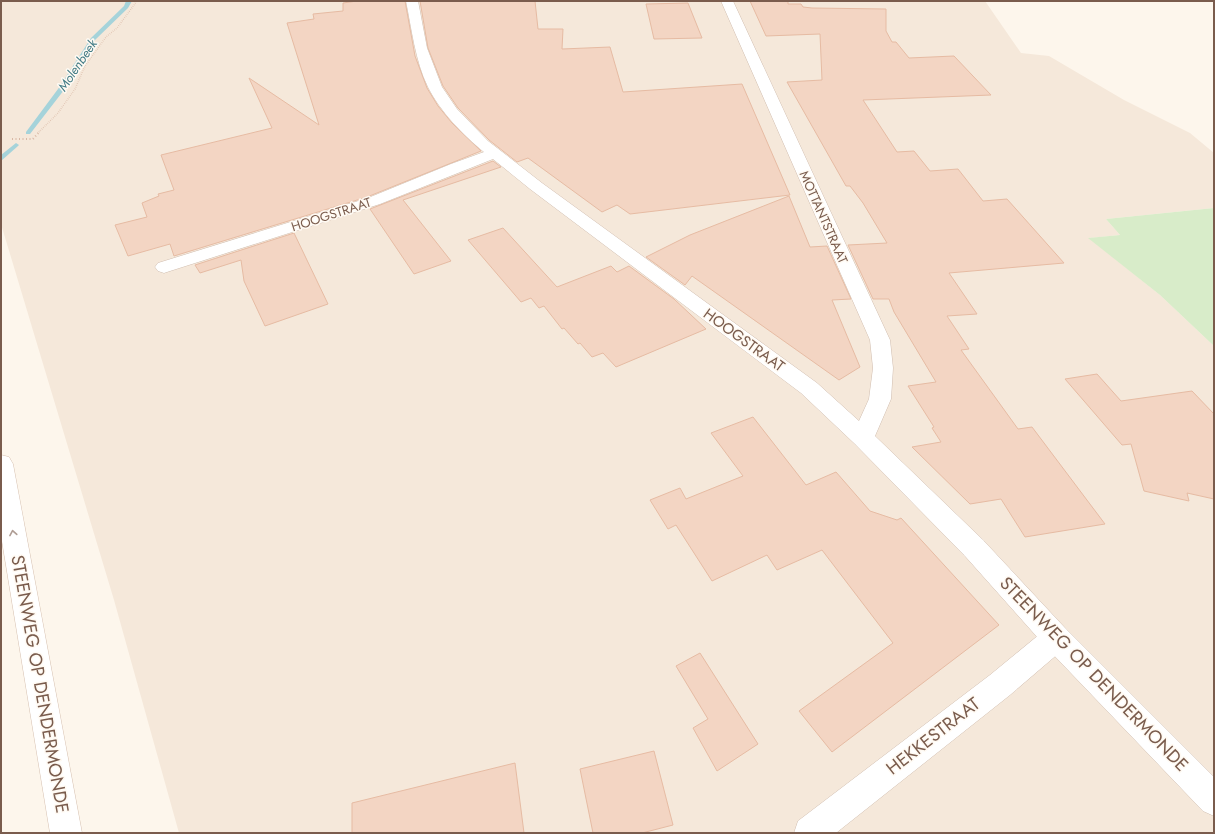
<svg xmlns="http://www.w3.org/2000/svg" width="1215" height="834" viewBox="0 0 1215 834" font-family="Jost,sans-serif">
  <rect width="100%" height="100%" fill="#fdf6ec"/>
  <polygon fill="#f5e8da" points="1,1 985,1 1021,53 1049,56 1124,100 1190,133 1214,153 1214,208 1106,219 1120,235 1089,238 1160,295 1214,346 1214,833 179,833 114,600 1,224"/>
  <polygon fill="#d8ecc9" points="1214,208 1214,346 1160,295 1088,238 1120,235 1106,219"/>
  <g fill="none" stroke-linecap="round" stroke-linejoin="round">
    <g fill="#a5d3da" fill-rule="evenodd">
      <polygon points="126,1 132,1 128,8 95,40 64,90 30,134 26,134 26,132 58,89 91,38 124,6"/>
      <polygon points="16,143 19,145 18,146 1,161 1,155"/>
    </g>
  </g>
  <g fill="#f3d5c3" stroke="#e6bba3">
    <polygon points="357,1 405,1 415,56 427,88 438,106 452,123 481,151 367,197 174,256 170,244 128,256 115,225 147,217 142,203 159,196 158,194 174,190 161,155 272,128 249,78 319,125 287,23 314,19 313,14 343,11 343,3"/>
    <polygon points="420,1 535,1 538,29 563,29 562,49 610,47 623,92 742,84 790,195 630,214 617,205 602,212 528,158 517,162 489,140 458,108 443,86 428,48"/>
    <polygon points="750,1 788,1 788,4 801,4 803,7 812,8 886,9 886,31 892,42 896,42 909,58 954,56 991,95 863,100 897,152 914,151 930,171 958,169 983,201 1007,199 1064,263 949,273 977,314 947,316 969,349 961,350 1018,429 1032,427 1105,524 1025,537 1001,499 970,504 912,447 941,442 932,428 934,427 908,386 936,382 894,312 889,299 873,299 848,245 887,243 863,203 850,186 846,186 787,82 822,80 820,34 766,36"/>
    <polygon points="688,3 702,38 654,39 646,4"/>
    <polygon points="493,161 501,167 403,200 451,261 414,274 370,209"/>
    <polygon points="789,196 810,247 827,246 851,299 832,300 860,367 839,380 692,276 685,285 646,257 690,235"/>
    <polygon points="503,228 557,287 611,266 617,272 629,266 674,299 706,329 616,367 603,353 592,357 580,343 578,344 564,328 562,329 544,306 539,308 531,298 521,302 468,240"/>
    <polygon points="294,233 328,304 265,326 244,281 241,260 200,273 195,265"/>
    <polygon points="1097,374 1121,401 1192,391 1214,414 1214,499 1187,493 1189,501 1144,491 1131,444 1122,445 1065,379"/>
    <polygon points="753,417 806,485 836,472 870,511 897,520 901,518 999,625 832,752 799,711 893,643 822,550 777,570 767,555 712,581 676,525 668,529 650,500 680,488 686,499 743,476 711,433"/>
    <polygon points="700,653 758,744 717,771 693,728 708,719 676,666"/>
    <polygon points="654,751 673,825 642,833 593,833 580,769"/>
    <polygon points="515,763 524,833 352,833 352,803"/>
  </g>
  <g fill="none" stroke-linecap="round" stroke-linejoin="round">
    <g stroke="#d1beb0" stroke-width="1">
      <g id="minor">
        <path d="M 406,1 L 418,1 L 427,48 L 442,87 L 457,109 L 488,141 L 542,183 L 817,383 L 859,421 L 869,399 L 873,368 L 870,340 L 721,1 L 733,1 L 890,340 L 893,368 L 891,399 L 875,436 L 983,540 L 987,548 L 983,556 L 974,559 L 965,556 L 855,444 L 801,393 L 530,189 L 493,159 L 380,204 L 170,271 L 164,273 L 158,271 L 155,267 L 158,263 L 368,198 L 451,164 L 484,152 C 463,135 440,111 428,87 C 415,60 412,30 406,1 Z"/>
        <polygon points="1056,625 1066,629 1070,638 1066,647 1010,695 836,833 794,833 798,821 990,675 1046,629"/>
      </g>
    </g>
    <g stroke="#d1beb0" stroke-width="1">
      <polygon id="tertiary" points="974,537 983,540 1066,629 1214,777 1214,816 1203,811 1046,647 965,556 961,548 965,540"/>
    </g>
    <g stroke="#d6c0b0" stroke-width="1">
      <polygon id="secondary" points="1,455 9,457 13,464 82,833 50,833 1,535"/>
    </g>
    <polyline stroke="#d9b8a5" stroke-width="1.5" stroke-dasharray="0.5 1.5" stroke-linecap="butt" points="39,132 58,113 75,89 85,66 106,37 117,28 137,1"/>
    <polyline stroke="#d9b8a5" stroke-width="2" stroke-dasharray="1 2.5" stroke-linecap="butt" points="12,139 33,139 40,131"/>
    <use href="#minor" fill="#fff" fill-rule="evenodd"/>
    <use href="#tertiary" fill="#fff" fill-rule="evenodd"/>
    <use href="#secondary" fill="#fff" fill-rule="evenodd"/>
  </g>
  <defs><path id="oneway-chevron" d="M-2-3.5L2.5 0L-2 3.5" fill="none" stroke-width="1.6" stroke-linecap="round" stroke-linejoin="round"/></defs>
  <use stroke="#af9d94" href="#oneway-chevron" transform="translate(13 533) rotate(-100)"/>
  <g text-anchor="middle" stroke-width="3" stroke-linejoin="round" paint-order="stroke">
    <g font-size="13" font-style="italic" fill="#437c86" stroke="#fffaf3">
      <text transform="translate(77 65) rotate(-56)" y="5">Molenbeek</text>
    </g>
    <g font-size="13" fill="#7a5c4d" stroke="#fffaf3">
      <text transform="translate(331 214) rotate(-18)" y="5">HOOGSTRAAT</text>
      <text transform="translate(824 217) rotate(66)" y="5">MOTTANTSTRAAT</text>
    </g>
    <g font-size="15" fill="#7a5c4d" stroke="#fffaf3">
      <text transform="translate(744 340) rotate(36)" y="5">HOOGSTRAAT</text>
    </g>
    <g font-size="18" fill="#7a5c4d" stroke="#fffaf3">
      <text transform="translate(1094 674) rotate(46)" y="6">STEENWEG OP DENDERMONDE</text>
      <text transform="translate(40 684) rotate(80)" y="6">STEENWEG OP DENDERMONDE</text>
      <text transform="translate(933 736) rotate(-38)" y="6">HEKKESTRAAT</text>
    </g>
  </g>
  <rect width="1215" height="834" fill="none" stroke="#7a5c4d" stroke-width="4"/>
</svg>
